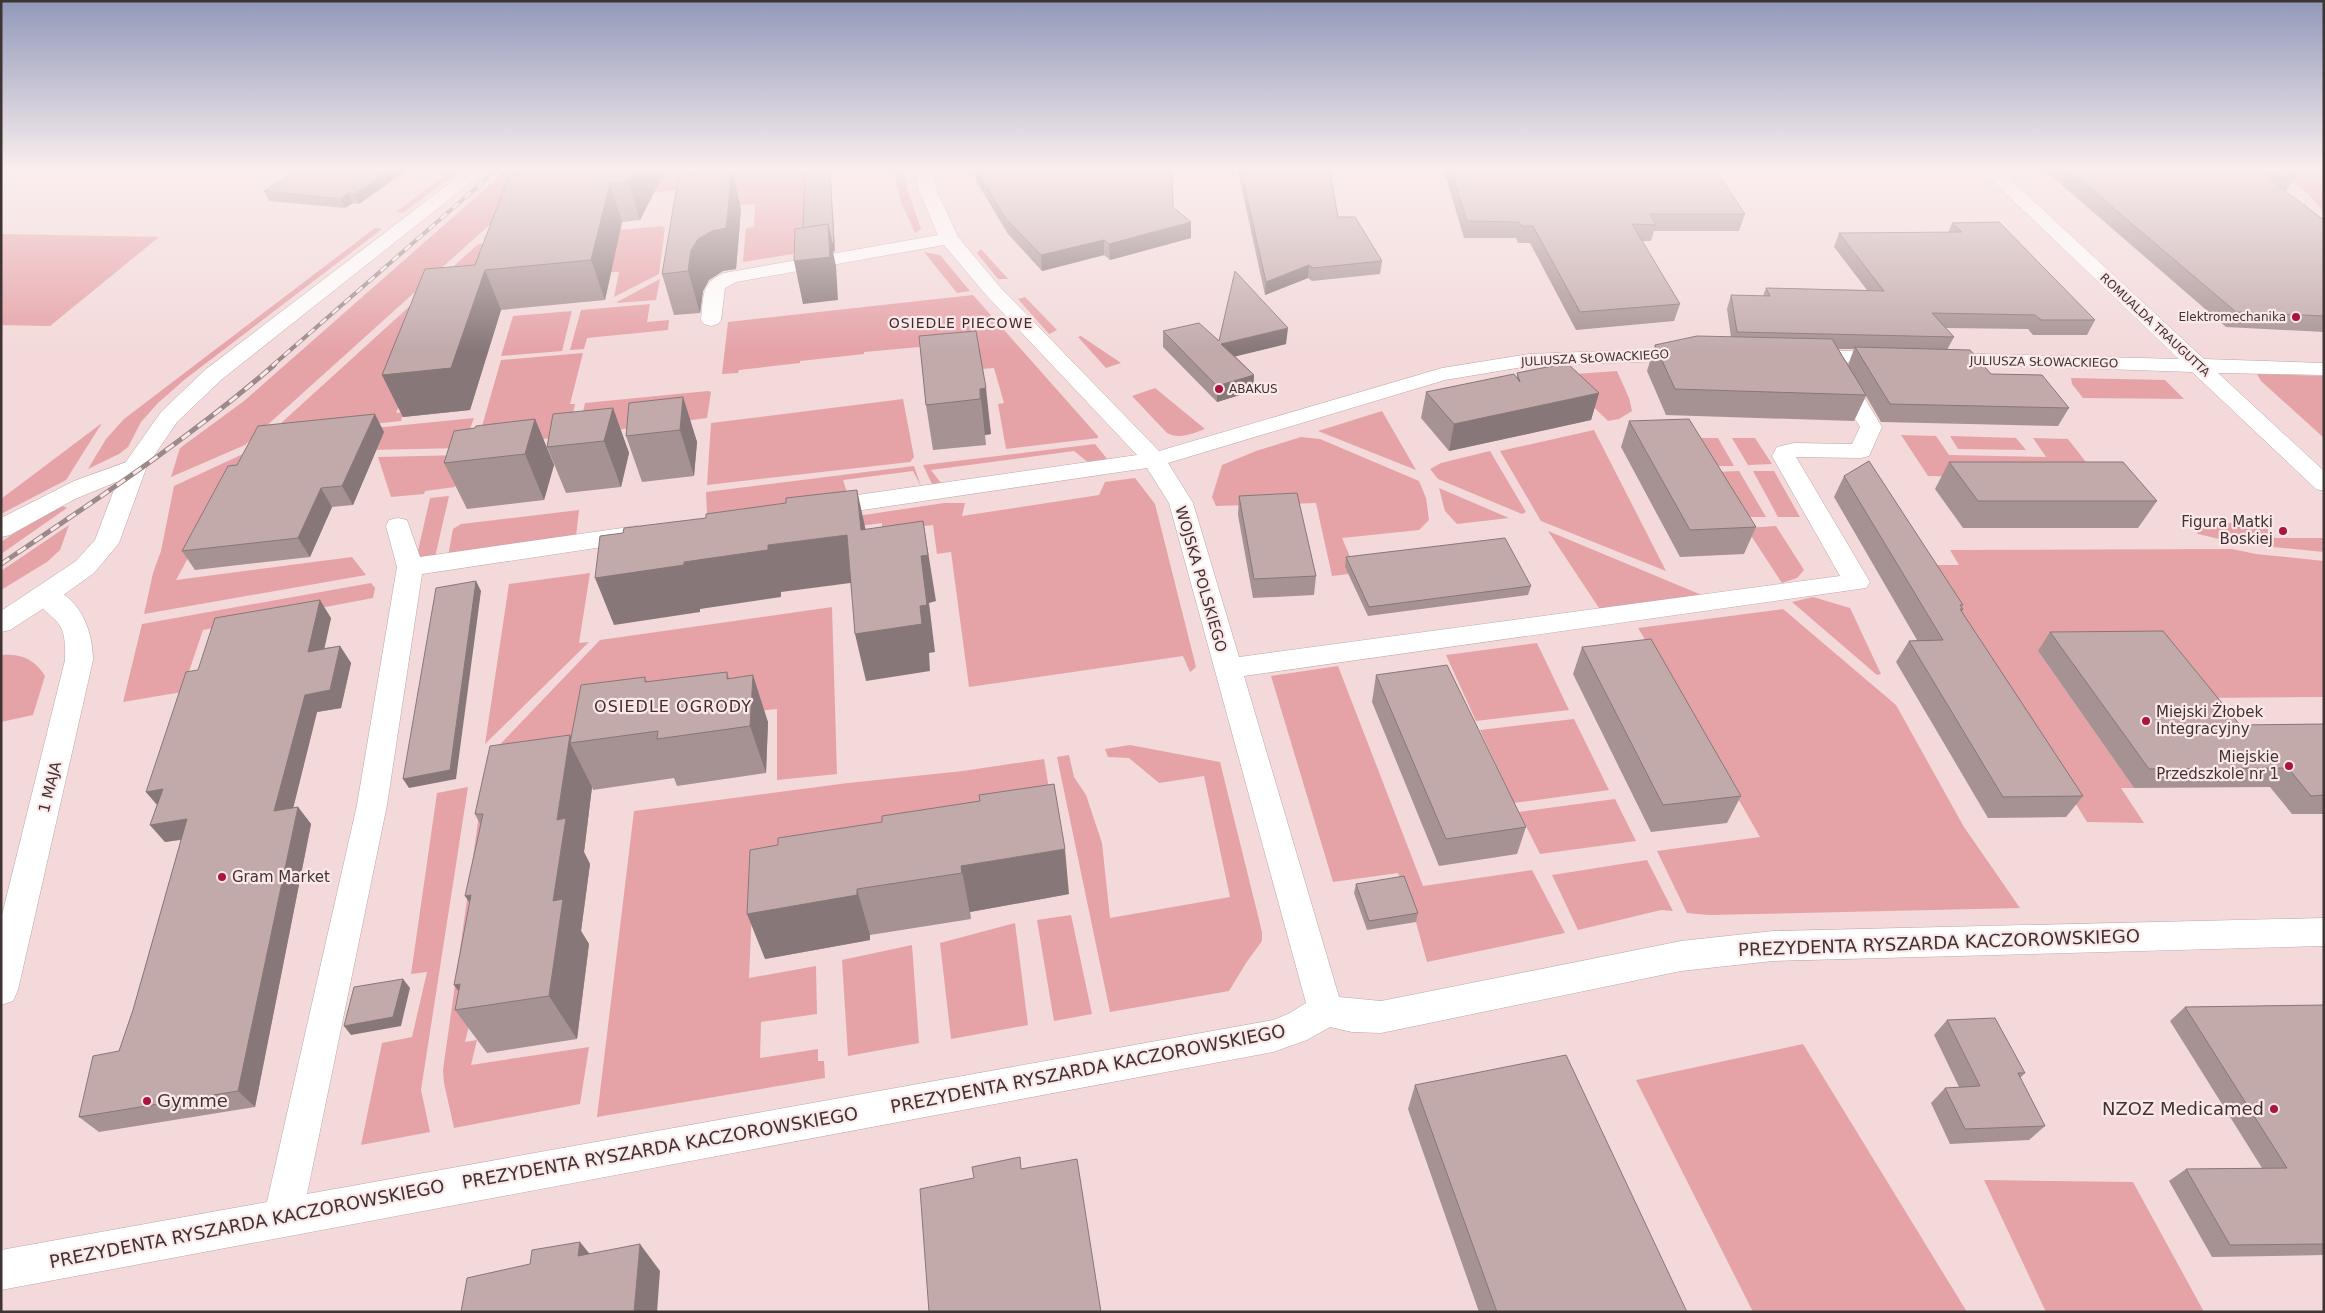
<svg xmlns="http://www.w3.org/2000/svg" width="2325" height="1313" viewBox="0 0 2325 1313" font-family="'DejaVu Sans',sans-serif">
  <rect width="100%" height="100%" fill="#f3d9da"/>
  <g fill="#e5a3a8">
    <polygon points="456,167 464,167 403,213 396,212"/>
    <polygon points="510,167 527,167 509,183 536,183 245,445 171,477 180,448 244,401"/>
    <polygon points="903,167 906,185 921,229 915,233 901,202 894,171 894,168"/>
    <polygon points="2272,167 2324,167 2324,212 2305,191"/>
    <polygon points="806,171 805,252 743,262 746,228 754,227 755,204 717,207 709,188 643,193 489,239 483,239 543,185 686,174 687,172"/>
    <polygon points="661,226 665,228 659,274 614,297 619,272 548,274 412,376 396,413 404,412 401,421 287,433 279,425 478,244"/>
    <polygon points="375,228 382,229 184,380 158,403 141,422 128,447 119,454 88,469 106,439 124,419"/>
    <polygon points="1,234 159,237 50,326 1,325"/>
    <polygon points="981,249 1008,279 998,279 977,253"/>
    <polygon points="924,252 940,255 970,291 957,293"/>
    <polygon points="660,279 656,300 617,303 617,302"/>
    <polygon points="973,295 1098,436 1098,438 1006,449 998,404 1004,403 994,368 956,371 942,345 864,352 864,354 800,361 800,363 739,370 738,373 722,374 728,322"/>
    <polygon points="1025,297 1057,330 1049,334 1018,299"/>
    <polygon points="650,304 647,322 669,320 668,330 587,338 584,349 570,350 581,310"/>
    <polygon points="572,311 562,351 501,356 513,316"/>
    <polygon points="1081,336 1121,363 1106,368 1078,337"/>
    <polygon points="583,353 570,404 575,404 568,436 476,447 501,360"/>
    <polygon points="1617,371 1629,398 1632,411 1619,419 1608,421 1561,375"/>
    <polygon points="2257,374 2324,376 2324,438 2261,381"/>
    <polygon points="2071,378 2165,380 2184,399 2083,398 2072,384"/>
    <path d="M 1155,388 L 1205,429 C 1194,433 1179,440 1167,433 L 1132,396 Z"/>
    <polygon points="708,391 711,392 707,418 578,435 585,403"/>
    <polygon points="903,399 914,457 910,462 707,485 711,423"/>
    <polygon points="1382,411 1416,470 1318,431"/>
    <polygon points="474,418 463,448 367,450 374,428"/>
    <polygon points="102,423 66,480 1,514 1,499"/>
    <polygon points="1594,430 1666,571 1541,521 1500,451"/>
    <polygon points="1901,435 1936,436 1949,455 2046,457 2033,438 2068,439 2100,480 1928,476"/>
    <polygon points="1950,436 2016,438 2026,450 1958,449"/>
    <polygon points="1301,437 1320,439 1419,481 1426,498 1429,520 1419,530 1342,538 1357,573 1332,576 1316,503 1216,506 1212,497 1222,465 1256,451"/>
    <polygon points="1694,438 1718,438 1734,466 1708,466"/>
    <polygon points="1732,438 1755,438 1772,464 1748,465"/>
    <polygon points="1095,444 1108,460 1089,463 1074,451 931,470 941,483 932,484 923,465"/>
    <polygon points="1490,451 1526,512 1522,514 1438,479 1430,469 1441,463"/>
    <polygon points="245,453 176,580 352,557 366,575 144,614 153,573 161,551 174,486"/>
    <polygon points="464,455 455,487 425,491 424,494 391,497 378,457"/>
    <polygon points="914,466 921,486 913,471 843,480 848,495 707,514 706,492"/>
    <polygon points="1739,471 1766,517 1740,517 1714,472"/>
    <polygon points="1753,471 1774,471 1800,517 1778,517"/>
    <polygon points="1135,478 1155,504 1196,667 1190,672 1183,656 969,687 951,552 937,554 933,525 882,531 882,523 785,536 744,533 944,503 965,503 962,516 1099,495 1105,482"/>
    <polygon points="1439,488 1509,518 1457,524 1445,511"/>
    <polygon points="449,496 435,557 421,559 417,555 430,498"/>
    <polygon points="60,505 67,508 1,554 1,542 46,512"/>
    <polygon points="579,510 576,536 448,556 453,529 461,524"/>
    <polygon points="2188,523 2263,523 2275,538 2324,538 2324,552 2241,544 2198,534"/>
    <polygon points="69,525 60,550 47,562 1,590 1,571"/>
    <polygon points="1776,526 1804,570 1797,578 1782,583 1746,528"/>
    <polygon points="1548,531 1709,598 1601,611"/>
    <polygon points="2232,549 2256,554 2324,561 2324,697 2201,698 2038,651 2134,788 2121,788 2144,823 2087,822 1928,565 1959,565 1950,550"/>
    <polygon points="590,573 579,643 589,642 485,744 509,584"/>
    <polygon points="371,583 375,588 373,598 203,630 182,692 123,702 142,624"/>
    <polygon points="1813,597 1850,608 1881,674 1877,675 1792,602"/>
    <polygon points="832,607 837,774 777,780 777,709 593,728 488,950 465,1042 477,1040 471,1065 589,1047 580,1104 454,1128 444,1083 443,1070 487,758 600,640"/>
    <polygon points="1783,609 1896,705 1964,827 2020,908 1708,915 1687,913 1657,851 1760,837 1688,711 1638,628"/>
    <polygon points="1537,643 1569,710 1476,721 1446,655"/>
    <path d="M 1,655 C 20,653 35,659 45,676 L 33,715 L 1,722 Z"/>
    <polygon points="1338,666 1423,886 1532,870 1565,933 1427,962 1416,922 1398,873 1333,882 1271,676"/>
    <polygon points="1574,719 1609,790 1514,803 1480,730"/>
    <polygon points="1130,745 1220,762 1262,932 1262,941 1246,963 1229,991 1110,1012 1057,757 1069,755 1074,777 1086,795 1102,843 1110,918 1230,897 1204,776 1159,783 1129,758 1108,757 1105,749"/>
    <polygon points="1044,759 1054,819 753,884 749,978 816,966 817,1014 761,1022 760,1058 818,1049 818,1061 824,1061 825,1078 597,1117 634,811 848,783 963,771"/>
    <polygon points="468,787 421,1090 430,1132 361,1145 382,1043 412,1037 427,972 411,974 437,793"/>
    <polygon points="1615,799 1636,841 1540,854 1519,812"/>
    <polygon points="1647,860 1673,911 1661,910 1578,930 1552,875"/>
    <polygon points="1071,915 1092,1014 1054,1021 1037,920"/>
    <polygon points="1015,923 1028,1025 951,1039 940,943"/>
    <polygon points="912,945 919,1043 848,1056 842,960"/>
    <polygon points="1803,1044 1967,1312 1753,1312 1636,1080"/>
    <polygon points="1984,1180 2133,1182 2204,1312 2046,1312"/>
  </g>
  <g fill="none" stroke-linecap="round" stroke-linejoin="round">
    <g stroke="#bda5a6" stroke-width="1">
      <g id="minor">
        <path d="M 913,167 L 930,167 L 937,191 L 958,237 L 1000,287 L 1159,451 L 1442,368 L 1529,354 L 1689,348 L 1696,350 L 1700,354 L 1696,358 L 1689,360 L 1529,366 L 1445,380 L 1168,463 L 1193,503 L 1239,657 L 1840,576 L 1772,456 L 1777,447 L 1794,443 L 1852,444 L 1860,427 L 1829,376 L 1832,371 L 1840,370 L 1848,371 L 1882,427 L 1869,456 L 1861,458 L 1796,457 L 1870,582 L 1866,588 L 1244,676 L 1339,997 L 1381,1001 L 1681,941 L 1773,931 L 2324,918 L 2324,946 L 1773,961 L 1681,971 L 1381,1033 L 1352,1032 L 1330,1027 L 1307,1040 L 1273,1052 L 1,1290 L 1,1250 L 267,1202 L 357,805 L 397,567 L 386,526 L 389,520 L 398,518 L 407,520 L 420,557 L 636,526 L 645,528 L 648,534 L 645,540 L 636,542 L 422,574 L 387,805 L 307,1194 L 1273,1020 L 1288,1014 L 1306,1003 L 1169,503 L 1147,468 L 822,516 L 813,513 L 810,508 L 813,503 L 822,500 L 1137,455 L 986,295 L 944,245 L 736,282 L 725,288 L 721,320 L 718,324 L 711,326 L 704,324 L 701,320 C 704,297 700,283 724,273 L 938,235 L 919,191 Z"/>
        <polygon points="1978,167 1997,167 2204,359 2324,363 2324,375 2218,373 2324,471 2324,491 2316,489 2192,372 1935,363 1931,359 1935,355 1942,353 2179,359"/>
        <polygon points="1805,350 1889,352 1896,354 1900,358 1896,362 1889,364 1798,360 1794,356 1798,352"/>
        <polygon points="135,459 143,461 147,466 143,471 75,499 10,535 1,537 1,518 9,514 74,481"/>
        <path d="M 46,586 C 79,595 93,629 93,660 L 18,990 L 13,1001 L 1,1005 L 1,919 L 65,660 C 67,613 52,626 33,595 L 37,589 Z"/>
      </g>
    </g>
    <g stroke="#bda5a6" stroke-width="1">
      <polygon id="major" points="471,167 490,167 221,380 177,422 147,466 119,543 94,573 55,601 10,630 1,632 1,611 76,561 95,540 123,466 161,412 205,370"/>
    </g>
    <use href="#minor" fill="#fff" fill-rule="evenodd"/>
    <use href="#major" fill="#fff" fill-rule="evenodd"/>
    <g stroke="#9c8a8a" stroke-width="4">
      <polyline id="rail-far1" points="272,366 500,167"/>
    </g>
    <g stroke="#9c8a8a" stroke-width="5">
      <path id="rail" d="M 1,564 C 94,501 189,439 274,365"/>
    </g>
    <use href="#rail-far1" stroke="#fde8e9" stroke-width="2.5" stroke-dasharray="8" stroke-linecap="butt"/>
    <use href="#rail" stroke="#fde8e9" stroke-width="3" stroke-dasharray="10" stroke-linecap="butt"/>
  </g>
  <g fill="#a79293" fill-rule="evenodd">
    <polygon points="143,167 205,167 203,168"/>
    <polygon points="411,167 359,204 353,203 345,208 269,201 264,191"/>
    <polygon points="545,167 667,167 640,220 622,222 605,300 501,310 470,410 403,417 382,375 475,265"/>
    <polygon points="974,167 1172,167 1173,207 1191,222 1191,238 1110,260 1104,255 1042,271 1008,234 976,181"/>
    <polygon points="1237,167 1329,167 1338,217 1382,261 1380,274 1312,281 1308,278 1265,295"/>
    <polygon points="1443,167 1699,167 1704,174 1745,214 1739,231 1654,231 1651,241 1642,241 1680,304 1674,321 1576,330 1530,243 1518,243 1516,238 1464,238"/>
    <polygon points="2041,167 2282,167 2296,176 2286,191 2285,191 2324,220 2324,332 2226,327"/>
    <polygon points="741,209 736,269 723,271 709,280 703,291 700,313 674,315 662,274"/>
    <path d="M 1952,223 L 2095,320 L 2087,335 L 2033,335 L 2028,329 L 1945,328 L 1954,337 L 1947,350 L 1991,374 L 2069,408 L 2058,426 L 1881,422 L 1866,396 L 1854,421 L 1666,415 L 1647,371 L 1655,345 L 1731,337 L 1727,309 L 1731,295 L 1763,296 L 1766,288 L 1867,290 L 1834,247 L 1839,233 L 1948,233 ZM 1838,349 L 1854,349 L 1848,365 Z"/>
    <polygon points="976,331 991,434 985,435 986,445 933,450 926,405"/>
    <polygon points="1163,331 1219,341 1286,344 1235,356 1254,375 1253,391 1217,402 1163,347"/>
    <polygon points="1517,373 1599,393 1591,420 1449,451 1421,418 1426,392 1517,377"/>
    <polygon points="683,397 697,442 694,476 642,482 626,436"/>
    <polygon points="613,408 629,453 621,487 566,493 547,447"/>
    <polygon points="535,419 554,465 544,500 467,509 444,463 475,428"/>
    <polygon points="1629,421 1756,527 1744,554 1680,557 1621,447"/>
    <polygon points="384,432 353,505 332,507 310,557 195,570 182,551 237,465"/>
    <polygon points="1949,462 2157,501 2138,528 1963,528 1935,489"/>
    <polygon points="1844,476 1963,605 1961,606 1963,609 1962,612 2083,796 2066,817 1988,818 1896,662 1909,641 1917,640 1834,497"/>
    <polygon points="1239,496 1316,576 1314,595 1253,598 1238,515"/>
    <polygon points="1346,557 1531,586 1528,595 1368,616 1345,567"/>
    <polygon points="331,618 324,648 340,646 351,663 341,708 317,712 293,808 298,807 311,824 255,1107 99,1132 79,1117 119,1051 133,1010 181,840 165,842 150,825 157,805 146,792 198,670"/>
    <polygon points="2050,632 2240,725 2324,724 2324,814 2292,814 2270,787 2134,788 2038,651"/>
    <polygon points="1582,647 1741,796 1727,823 1651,832 1573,674"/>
    <polygon points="727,672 729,678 768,722 766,773 677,786 674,778 593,790 592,787 584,852 590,864 581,931 589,944 577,1039 487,1053 455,1010 459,992 480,824 475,814 570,735 571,737 645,677 647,682"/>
    <polygon points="1376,675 1526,827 1517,854 1439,866 1372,702"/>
    <polygon points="882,822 1069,894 970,912 971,919 870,935 870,940 765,959 778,845"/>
    <polygon points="1356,884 1418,913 1416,922 1367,930 1354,893"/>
    <polygon points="2324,1005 2324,1255 2212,1257 2169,1181 2186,1169 2262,1168 2170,1021 2185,1007"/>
    <polygon points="1947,1020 2025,1073 2020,1078 2045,1126 2029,1140 1950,1144 1931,1103 1945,1088 1959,1087 1934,1035"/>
    <polygon points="1415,1085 1687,1312 1479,1312 1408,1109"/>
  </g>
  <g fill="#887778">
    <polygon points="1,167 8,167 1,171"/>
    <polygon points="393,167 411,167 359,204 355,194"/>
    <polygon points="636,167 667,167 640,220 628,182"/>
    <polygon points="732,170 741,209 736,269 723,271 709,280 703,291 700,313 688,271 691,250"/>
    <polygon points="830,172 831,181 835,251 833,252 836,266 838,300 803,304 794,261 828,224"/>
    <polygon points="610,183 622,222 605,300 591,260"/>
    <polygon points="348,193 353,203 345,208 341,199"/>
    <polygon points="1191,222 1191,238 1110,260 1109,244"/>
    <polygon points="1104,240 1104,255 1042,271 1041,255"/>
    <polygon points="1309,265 1308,278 1265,295 1266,282"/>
    <polygon points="485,270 501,310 470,410 403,417 382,375"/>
    <polygon points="1288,328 1286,344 1221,360 1221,344"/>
    <polygon points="1254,375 1253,391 1217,402 1217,386"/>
    <polygon points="986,388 991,434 985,435 986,445 980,389"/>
    <polygon points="1599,393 1591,420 1449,451 1454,424"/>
    <polygon points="683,397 697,442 694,476 680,430"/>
    <polygon points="613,408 629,453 621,487 604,441"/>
    <polygon points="375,414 384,432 353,505 342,486"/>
    <polygon points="535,419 554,465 544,500 525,454"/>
    <polygon points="321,488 332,507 310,557 298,538"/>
    <polygon points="857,490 867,536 861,530"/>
    <polygon points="923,521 936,601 929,603 935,652 929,653 930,671 866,681 855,634 920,606 921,556"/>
    <polygon points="847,535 858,582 781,592 781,597 700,609 700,612 614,625 595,578 684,562 768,545"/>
    <polygon points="476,581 481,591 456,779 409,788 403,779"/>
    <polygon points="320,600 331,618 320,669 308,652"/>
    <polygon points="340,646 351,663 341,708 317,712 288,829 274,811 305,695"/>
    <polygon points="753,675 768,722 766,773 750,726"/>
    <polygon points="570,735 574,742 570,743 592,787 584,852 590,864 581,931 589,944 577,1039 549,996 557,820"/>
    <polygon points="163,789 161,809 146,792"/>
    <polygon points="298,807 311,824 255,1107 238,1091"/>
    <polygon points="187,819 202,836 165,842 150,825"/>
    <polygon points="1065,849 1069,894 970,912 971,919 961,866"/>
    <polygon points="857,889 870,935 870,940 765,959 747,914"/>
    <polygon points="471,895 495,941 465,896"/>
    <polygon points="403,979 410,988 401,1026 351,1035 344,1026"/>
    <polygon points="460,984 470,1008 454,985"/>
    <polygon points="580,1242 602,1269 578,1256"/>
    <polygon points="640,1244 660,1271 657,1312 634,1312"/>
  </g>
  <g fill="#c2aaab" stroke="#887778">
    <polygon points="302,167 393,167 355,194 348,193 341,199 264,191"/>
    <polygon points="545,167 636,167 628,182 610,183 591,260 485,270 451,368 382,375 425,269 475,265 509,176 542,171"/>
    <polygon points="975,167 1172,167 1173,207 1191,222 1109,244 1104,240 1041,255 1006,219"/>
    <polygon points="1240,167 1329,167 1338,217 1355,217 1382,261 1313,268 1309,265 1266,282"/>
    <polygon points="1450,167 1699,167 1704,174 1718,174 1745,214 1650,214 1656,225 1632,224 1680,304 1580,312 1533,226 1521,226 1519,222 1467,221"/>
    <polygon points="2065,167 2282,167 2296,176 2265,176 2324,220 2324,316 2236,312"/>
    <polygon points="732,170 726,228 712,231 698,239 691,250 688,271 662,274 679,174"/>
    <polygon points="830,172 834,243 832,243 828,224 803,228 805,173"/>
    <polygon points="1999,222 2095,320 2041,320 2035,315 1932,313 1954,337 1737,332 1731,295 1770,296 1766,288 1884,291 1839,233 1962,232 1952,223"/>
    <polygon points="828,224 830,257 794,261 795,229"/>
    <polygon points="1235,271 1288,328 1221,344 1254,375 1217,386 1163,331 1199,323 1219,341"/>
    <polygon points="976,331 986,388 980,389 980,399 926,405 919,336"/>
    <polygon points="1697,336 1832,339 1866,395 1675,389 1655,345"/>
    <polygon points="1855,347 1970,350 1991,374 2042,375 2069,408 1890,404"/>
    <polygon points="1567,363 1599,393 1454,424 1426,392 1514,374 1520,382 1517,373"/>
    <polygon points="683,397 680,430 626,436 629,403"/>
    <polygon points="613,408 604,441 547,447 553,414"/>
    <polygon points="375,414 342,486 321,488 298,538 182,551 228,466 237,465 258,426"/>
    <polygon points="535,419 525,454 444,463 454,431 475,428 476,426"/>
    <polygon points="1689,419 1756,527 1690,530 1629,421"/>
    <polygon points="1869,461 1963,605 1960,605 1963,609 1960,609 2083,796 2003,797 1909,641 1943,640 1844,476"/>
    <polygon points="1949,462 2123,462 2157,501 1978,501"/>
    <polygon points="857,490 861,530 923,521 928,555 921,556 927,605 920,606 922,624 855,634 847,535 768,545 768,550 684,562 684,565 595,578 600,536 623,533 624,528 706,518 706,514 786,503 786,498"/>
    <polygon points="1297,493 1316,576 1254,579 1239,496"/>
    <polygon points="1505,538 1531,586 1369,607 1346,557"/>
    <polygon points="476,581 450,770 403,779 436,588"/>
    <polygon points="320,600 308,652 340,646 330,690 305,695 274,811 298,807 238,1091 79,1117 93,1056 119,1051 133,1010 187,819 150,825 163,789 146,792 186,672 198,670 215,618"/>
    <polygon points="2163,631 2240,725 2324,724 2324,795 2311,796 2288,768 2149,769 2050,632"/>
    <polygon points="1651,639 1741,796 1663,805 1582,647"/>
    <polygon points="1447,665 1526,827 1446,839 1376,675"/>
    <polygon points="727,672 727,679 753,675 750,726 657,739 658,731 570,743 581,685 645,677 645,682"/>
    <polygon points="570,735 557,820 566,818 553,901 563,899 549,996 455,1010 460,984 454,985 471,895 465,896 483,814 475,814 490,746"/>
    <polygon points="1054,784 1065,849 961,866 962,873 857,889 857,895 747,914 750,850 778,845 778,838 882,822 882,816 980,801 979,795"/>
    <polygon points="1404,876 1418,913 1369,921 1356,884"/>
    <polygon points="403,979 393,1017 344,1026 354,987"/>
    <polygon points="2324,1005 2324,1244 2230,1245 2186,1169 2287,1168 2185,1007"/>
    <polygon points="1995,1018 2025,1073 2018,1073 2045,1126 1965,1129 1945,1088 1980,1086 1947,1020"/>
    <polygon points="1566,1055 1687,1312 1497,1312 1415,1085"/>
    <polygon points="1020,1157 1021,1169 1077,1159 1101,1312 929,1312 920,1189 974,1178 972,1167"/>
    <polygon points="580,1242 578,1256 640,1244 634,1312 461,1312 467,1278 530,1264 532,1250"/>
  </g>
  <linearGradient id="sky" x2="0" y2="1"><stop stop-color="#9199ba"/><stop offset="0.48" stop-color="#faeeee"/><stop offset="1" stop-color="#faeeee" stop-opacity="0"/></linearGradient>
  <rect width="2325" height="351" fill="url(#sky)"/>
  <g fill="#aa143d" stroke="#fde8e9" stroke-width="2">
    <circle cx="2296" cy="317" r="5"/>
    <circle cx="1219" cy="389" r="5"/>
    <circle cx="2283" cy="531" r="5"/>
    <circle cx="2146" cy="721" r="5"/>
    <circle cx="2289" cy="766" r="5"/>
    <circle cx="222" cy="877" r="5"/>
    <circle cx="147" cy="1101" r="5"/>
    <circle cx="2274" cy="1109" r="5"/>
  </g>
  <g text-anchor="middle" stroke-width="4.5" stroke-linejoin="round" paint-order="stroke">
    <g font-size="12" fill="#3e3434" stroke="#fde8e9" text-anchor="end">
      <text x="2286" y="321">Elektromechanika</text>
      <text x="1229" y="393" text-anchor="start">ABAKUS</text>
    </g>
    <g font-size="12" fill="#3e3434" stroke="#fde8e9">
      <text transform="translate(2155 325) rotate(43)" y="4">ROMUALDA TRAUGUTTA</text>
      <text transform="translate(1595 358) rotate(-3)" y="4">JULIUSZA SŁOWACKIEGO</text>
      <text transform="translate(2044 362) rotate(1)" y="4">JULIUSZA SŁOWACKIEGO</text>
    </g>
    <g font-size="14" letter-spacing="1" fill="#3f2c2d" stroke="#fde8e9">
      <text x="961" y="328">OSIEDLE PIECOWE</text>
    </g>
    <g font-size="15" fill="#3e3434" stroke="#fde8e9" text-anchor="end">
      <text x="2273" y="527">Figura Matki<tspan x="2273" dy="17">Boskiej</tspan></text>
      <text x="2156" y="717" text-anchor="start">Miejski Żłobek<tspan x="2156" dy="17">Integracyjny</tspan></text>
      <text x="2279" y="762">Miejskie<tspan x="2279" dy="17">Przedszkole nr 1</tspan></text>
      <text x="232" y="882" text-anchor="start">Gram Market</text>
    </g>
    <g font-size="15" fill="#3e3434" stroke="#fde8e9">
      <text transform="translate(1201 579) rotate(74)" y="5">WOJSKA POLSKIEGO</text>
      <text transform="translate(50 787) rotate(-76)" y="5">1 MAJA</text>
    </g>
    <g font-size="16" letter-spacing="1" fill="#3f2c2d" stroke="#fde8e9">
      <text x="673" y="712">OSIEDLE OGRODY</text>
    </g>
    <g font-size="18" fill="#3e3434" stroke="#fde8e9">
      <text transform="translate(1939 943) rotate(-2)" y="6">PREZYDENTA RYSZARDA KACZOROWSKIEGO</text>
      <text transform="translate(1088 1069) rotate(-11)" y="6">PREZYDENTA RYSZARDA KACZOROWSKIEGO</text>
      <text transform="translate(660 1148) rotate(-10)" y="6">PREZYDENTA RYSZARDA KACZOROWSKIEGO</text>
      <text transform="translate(247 1224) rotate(-11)" y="6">PREZYDENTA RYSZARDA KACZOROWSKIEGO</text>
    </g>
    <g font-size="18" fill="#3e3434" stroke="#fde8e9" text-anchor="start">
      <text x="157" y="1107">Gymme</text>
      <text x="2264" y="1115" text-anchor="end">NZOZ Medicamed</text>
    </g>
  </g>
  <rect width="2325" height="1313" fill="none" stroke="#3e3434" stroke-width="5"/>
</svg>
